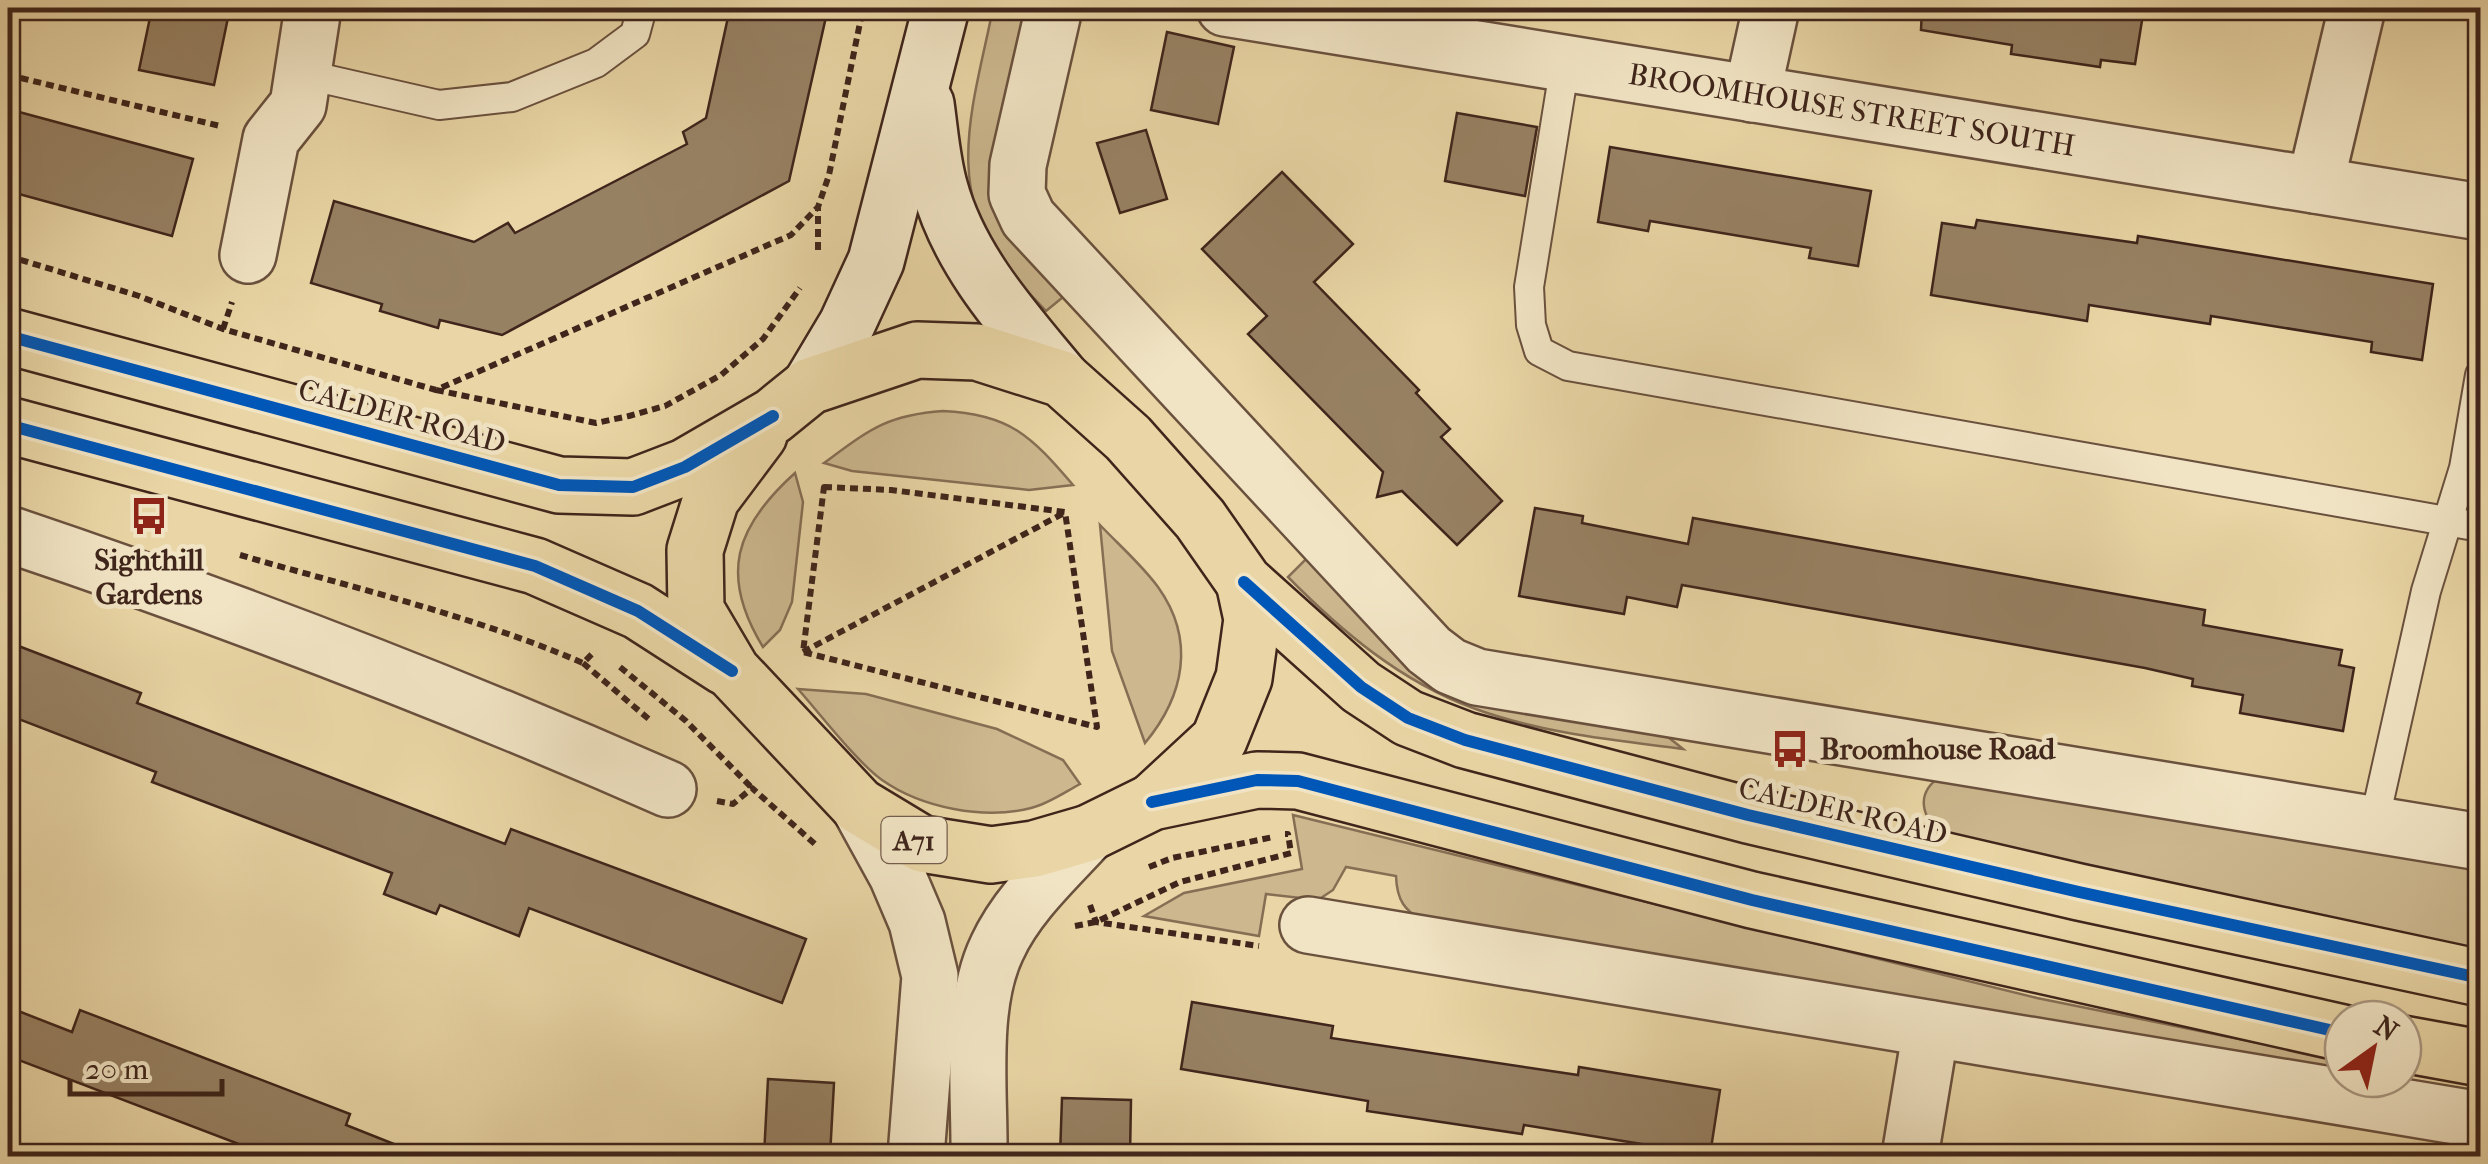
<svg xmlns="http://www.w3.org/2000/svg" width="2488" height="1164" viewBox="0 0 2488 1164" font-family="'IM FELL French Canon',serif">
  <rect width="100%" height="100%" fill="#e9d5a5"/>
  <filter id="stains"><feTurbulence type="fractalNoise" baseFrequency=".002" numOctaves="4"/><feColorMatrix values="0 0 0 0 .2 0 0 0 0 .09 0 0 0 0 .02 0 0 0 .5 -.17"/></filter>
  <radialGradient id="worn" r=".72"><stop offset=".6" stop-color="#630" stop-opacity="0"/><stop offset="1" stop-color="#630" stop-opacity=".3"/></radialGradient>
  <g fill="#ccb78e" stroke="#866e54" stroke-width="2.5">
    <path d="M 993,8 L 1025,8 L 994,153 L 1068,293 L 1046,311 C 1033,297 1020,284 1008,270 C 941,188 975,100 993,8 Z"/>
    <path d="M 943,411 C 1010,414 1031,436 1073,485 L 1029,490 L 852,471 L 824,463 C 869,430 886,415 943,411 Z"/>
    <path d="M 795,473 L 803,502 L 792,602 L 780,630 L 763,647 C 719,575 735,527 795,473 Z"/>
    <path d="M 1100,525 C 1119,545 1142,565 1158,587 C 1196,640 1184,696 1145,743 L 1112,651 Z"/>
    <path d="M 1309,556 L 1395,650 L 1653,725 L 1683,749 C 1612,740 1540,733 1473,708 C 1400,681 1341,631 1288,577 Z"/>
    <path d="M 798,689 L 866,694 L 997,729 L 1063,760 L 1080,784 C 1065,792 1048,804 1031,808 C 984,820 922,808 882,780 C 857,762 820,714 798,689 Z"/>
    <path d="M 1943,775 L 2480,862 L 2480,950 L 2072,867 L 1939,833 C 1920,813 1916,791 1943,775 Z"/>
    <path d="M 1293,815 L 2037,998 L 2343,1060 L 2343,1078 L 1429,928 C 1407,910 1397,905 1396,876 L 1346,867 L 1333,890 L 1318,900 L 1266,894 L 1259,936 L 1144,916 L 1184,893 L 1302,869 Z"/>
  </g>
  <g fill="#978163" stroke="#3f251b" stroke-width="2.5">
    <polygon points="152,8 230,8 214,85 139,70"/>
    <polygon points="730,8 828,8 789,181 502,335 440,320 438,328 380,311 382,304 311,283 334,201 474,242 508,223 515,233 687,144 683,132 706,118"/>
    <polygon points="1922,8 2144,8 2135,64 2101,60 2100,67 2011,54 2012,45 1921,30"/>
    <polygon points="1167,32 1234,47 1218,124 1151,110"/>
    <polygon points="8,109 193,159 172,236 8,191"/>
    <polygon points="1457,113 1537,127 1525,196 1445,181"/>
    <polygon points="1146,130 1167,199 1120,213 1097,143"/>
    <polygon points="1610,147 1871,191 1858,266 1809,258 1811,248 1650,221 1648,231 1598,222"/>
    <polygon points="1282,172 1353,244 1314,282 1419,390 1416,393 1450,429 1441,437 1502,501 1457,545 1402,491 1377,497 1383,472 1248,334 1267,316 1202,249"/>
    <polygon points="1977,220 2137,243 2138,236 2433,284 2422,360 2371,352 2372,342 2211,316 2210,324 2089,305 2087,321 1931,295 1942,223 1975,228"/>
    <polygon points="1535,508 1583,516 1582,523 1688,544 1693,518 2205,610 2203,625 2342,650 2339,665 2354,668 2343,731 2240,713 2243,695 2192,686 2193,679 2145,668 1682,585 1677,607 1627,597 1624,614 1519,596"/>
    <polygon points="8,642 141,693 137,703 505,844 511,829 806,939 782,1003 529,908 519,936 440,905 436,914 384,894 392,873 152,782 156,772 8,715"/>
    <polygon points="1192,1002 1333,1026 1331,1038 1578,1075 1579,1067 1720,1090 1710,1155 1524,1125 1522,1134 1367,1111 1368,1101 1181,1069"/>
    <polygon points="8,1007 72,1032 80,1010 350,1114 346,1125 419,1154 418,1156 270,1156 8,1056"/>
    <polygon points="768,1079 834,1083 830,1156 764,1156"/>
    <polygon points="1062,1098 1131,1100 1130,1156 1060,1156"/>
  </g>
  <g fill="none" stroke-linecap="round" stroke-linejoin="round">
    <g stroke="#6a513e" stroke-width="32">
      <g id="lane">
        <polyline points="1565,64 1529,287 1531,325 1539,351 1568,366 2480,527"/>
        <polyline points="303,74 439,105 512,97 596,63 635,34 642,8"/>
        <polyline points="2374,823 2426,591 2464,468 2480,375"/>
      </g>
    </g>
    <g stroke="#6a513e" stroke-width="60">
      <g id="street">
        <polyline points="1054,8 1018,165 1017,194 1028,218 1429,650 1450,666 1477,677 2480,842"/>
        <path id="s1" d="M 1225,8 L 2480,212"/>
        <polyline points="1752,94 1771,8"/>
        <polyline points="2315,185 2357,8"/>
        <polyline points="248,255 271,139 298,105 313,8"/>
        <path d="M 8,534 C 231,609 452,694 668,789"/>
        <polyline points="859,806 897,875 917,922 930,976 916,1156"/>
        <polyline points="1308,925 2480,1120"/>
        <path d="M 979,1156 C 980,1093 969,1006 997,948 C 1017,904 1057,868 1089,833"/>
        <polyline points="1910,1156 1931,1029"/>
      </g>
    </g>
    <g stroke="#3f251b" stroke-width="60">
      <g id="secondary">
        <path d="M 926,104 C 930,132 932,162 940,189 C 960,262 1015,322 1062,379"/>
        <polyline points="810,386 847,324 876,261 941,8"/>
      </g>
    </g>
    <g stroke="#3f251b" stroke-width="60">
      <g id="primary">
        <polyline points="8,336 559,485 633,487 685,467 773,416 810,386 917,350 977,352 1062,379 1128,438 1200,519 1244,582 1361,687 1408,718 1465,740 1748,815 2079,892 2480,978"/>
        <polyline points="8,425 535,566 638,611 725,667"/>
        <polyline points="759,435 711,499 695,550 696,610 732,671 859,806 922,844 991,855 1034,849 1089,833 1152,802 1257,780 1298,781 1752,900 2343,1033"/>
        <polyline points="1152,802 1219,740 1244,678 1252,619 1244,582"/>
        <polyline points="2403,1044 2480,1058"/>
      </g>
    </g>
    <g stroke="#3f251b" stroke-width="6" stroke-dasharray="8 5" stroke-linecap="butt">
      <polyline points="8,75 220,126"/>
      <polyline points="818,250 818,208"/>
      <polyline points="8,256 139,296 223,329 436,390 791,235 818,207 829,175 863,8"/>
      <polyline points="223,329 232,302"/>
      <polyline points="436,390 596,423 629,416 665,406 721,375 763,339 800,288"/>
      <polygon points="824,487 891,490 1065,512 1097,727 803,652"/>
      <path d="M 240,555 C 354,588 474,616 583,663 L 595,651"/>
      <polyline points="803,652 1064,513"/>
      <polyline points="583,663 651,721"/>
      <polyline points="620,667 686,721 752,788"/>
      <polyline points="717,801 733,804 752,788 816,845"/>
      <polyline points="1149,867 1172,858 1273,837"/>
      <polyline points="1090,905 1096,922 1259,946"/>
      <polyline points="1075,926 1096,922 1180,882 1291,853 1288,834 1285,834"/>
    </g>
    <use href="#lane" stroke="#f1e4c4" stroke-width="28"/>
    <use href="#street" stroke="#f1e4c4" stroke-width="55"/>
    <use href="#secondary" stroke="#f1e4c4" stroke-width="55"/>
    <use href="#primary" stroke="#e9d5a5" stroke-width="55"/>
    <g stroke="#f1e4c4" stroke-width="19">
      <g id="cycleway">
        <polyline points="8,336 559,485 633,487 685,467 773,416"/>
        <polyline points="8,425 535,566 638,611 732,671"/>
        <polyline points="1244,582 1361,687 1408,718 1465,740 1748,815 2079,892 2480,978"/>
        <polyline points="1152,802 1257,780 1298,781 1752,900 2343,1033"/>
      </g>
    </g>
    <use href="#cycleway" stroke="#0057b8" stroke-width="12"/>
  </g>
  <defs>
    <g id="bus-bare" transform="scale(3)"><path d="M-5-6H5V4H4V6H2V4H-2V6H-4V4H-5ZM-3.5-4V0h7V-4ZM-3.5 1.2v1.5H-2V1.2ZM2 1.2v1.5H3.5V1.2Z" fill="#8f2418" stroke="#f1e4c4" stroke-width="2.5" paint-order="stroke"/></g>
  </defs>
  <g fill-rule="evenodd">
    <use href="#bus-bare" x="149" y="516"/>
    <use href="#bus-bare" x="1790" y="749"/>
  </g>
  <g text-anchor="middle" stroke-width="9" stroke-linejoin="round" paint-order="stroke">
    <rect fill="#f1e4c4" stroke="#745e4e" stroke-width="2.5" x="881.5" y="817" width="65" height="46" rx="8"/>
    <g font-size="28" font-weight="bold" fill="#3f251b">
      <text x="914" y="850">A71</text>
    </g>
    <g font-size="30" fill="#3f251b" stroke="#f1e4c4">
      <text dy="10" stroke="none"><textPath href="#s1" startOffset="635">BROOMHOUSE STREET SOUTH</textPath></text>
      <text transform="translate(402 416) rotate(15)" y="10">CALDER ROAD</text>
      <text transform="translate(1843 811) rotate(13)" y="10">CALDER ROAD</text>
    </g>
    <g font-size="30" font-weight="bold" fill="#3f251b" stroke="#f1e4c4">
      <text x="149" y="570">Sighthill<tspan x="149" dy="34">Gardens</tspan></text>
      <text x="1820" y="759" text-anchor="start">Broomhouse Road</text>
    </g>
  </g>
  <rect width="2488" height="1164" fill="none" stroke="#e9d5a5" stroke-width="40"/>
  <rect x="10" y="10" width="2468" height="1144" fill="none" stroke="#3f251b" stroke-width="5"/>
  <rect x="20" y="20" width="2448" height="1124" fill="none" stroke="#3f251b" stroke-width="2.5"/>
  <g transform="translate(2373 1049) rotate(33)"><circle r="48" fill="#f1e4c4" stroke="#aa9880" stroke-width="2.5"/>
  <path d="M0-8L18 38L0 25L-18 38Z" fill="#8f2418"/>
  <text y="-15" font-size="28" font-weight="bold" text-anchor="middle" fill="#3f251b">N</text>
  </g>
  <path d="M70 1079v15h152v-15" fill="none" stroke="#3f251b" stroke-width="5"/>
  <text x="85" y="1079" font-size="30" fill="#3f251b" stroke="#f1e4c4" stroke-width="8" paint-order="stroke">20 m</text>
  <rect width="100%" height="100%" filter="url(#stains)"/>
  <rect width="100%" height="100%" fill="url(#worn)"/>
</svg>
